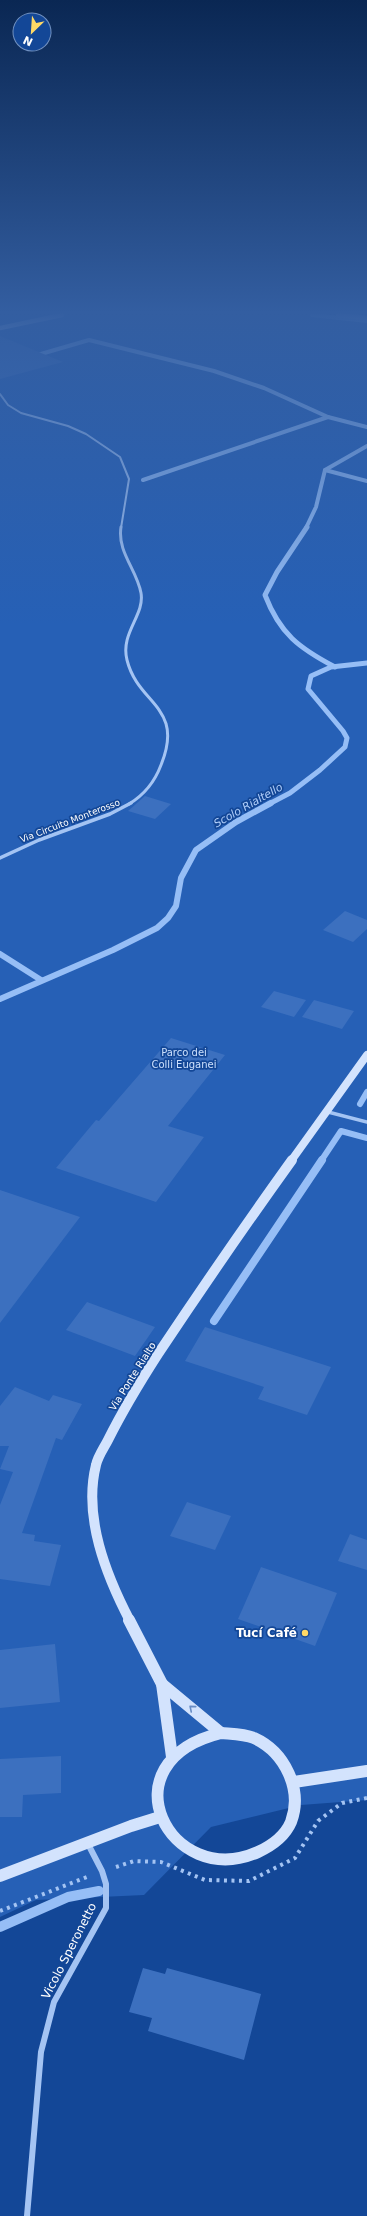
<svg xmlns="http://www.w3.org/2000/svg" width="367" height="2216" viewBox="0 0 367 2216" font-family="'DejaVu Sans',sans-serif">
  <rect width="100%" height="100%" fill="#134797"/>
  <polygon fill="#2660b6" points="0,315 367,315 367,1800 301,1805 211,1827 144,1895 36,1900 0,1917"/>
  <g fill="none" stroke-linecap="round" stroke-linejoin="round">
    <g stroke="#96bef6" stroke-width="4">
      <polyline points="312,315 367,321"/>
      <polyline points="34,356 89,340 214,371 264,388 328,417 367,427"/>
      <polyline points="325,470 367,481"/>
      <polyline points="143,480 328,417"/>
      <polyline points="306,528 316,507 325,470 367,446"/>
    </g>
    <g stroke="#96bef6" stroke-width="5">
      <path d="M 307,527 L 277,572 L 265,595 C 280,634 299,648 335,667"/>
      <polyline points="269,804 290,793 320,770 345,747 347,738 343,731 308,689 311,676 331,667 367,663"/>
    </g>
    <g stroke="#96bef6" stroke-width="6">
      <polyline points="0,954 41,980"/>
      <polyline points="0,999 113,950 157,928 168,918 176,906 181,878 196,850 236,822 271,803"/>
      <polyline points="360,1104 367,1092"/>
      <polyline points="321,1161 341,1131 367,1138"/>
    </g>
    <polyline stroke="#96bef6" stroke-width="8" points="214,1321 322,1160"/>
    <polyline stroke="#96bef6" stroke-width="10" points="0,1927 68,1897 99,1891"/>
  </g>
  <g fill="#3c70bf">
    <polygon points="0,336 63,362 0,379"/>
    <polygon points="145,796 171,804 155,819 128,811"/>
    <polygon points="345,911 367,920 367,929 353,942 323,930"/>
    <polygon points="274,991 306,1000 294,1017 261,1007"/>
    <polygon points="314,1000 354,1011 342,1029 302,1017"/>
    <polygon points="171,1038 225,1055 168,1126 204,1137 156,1202 56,1168 96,1120 99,1121"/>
    <polygon points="0,1190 80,1217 0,1323"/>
    <polygon points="87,1302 155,1327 135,1356 66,1330"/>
    <polygon points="205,1327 331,1367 307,1415 258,1399 264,1387 185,1361"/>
    <polygon points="15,1387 49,1401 53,1395 82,1404 62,1440 56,1438 22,1533 35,1535 34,1541 61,1545 50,1586 0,1579 0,1505 13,1472 0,1469 9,1446 0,1446 0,1406"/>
    <polygon points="187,1502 231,1516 215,1550 170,1536"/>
    <polygon points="350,1534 367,1540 367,1570 338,1561"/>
    <polygon points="261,1567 337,1593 315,1646 238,1619"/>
    <polygon points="55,1644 60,1702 0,1708 0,1650"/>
    <polygon points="61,1756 61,1793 23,1795 22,1817 0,1817 0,1759"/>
    <polygon points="143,1968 165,1974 167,1968 261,1994 244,2060 148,2031 152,2018 129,2012"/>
  </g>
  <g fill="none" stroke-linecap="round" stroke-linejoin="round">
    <g stroke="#a4c4f3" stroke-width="4" stroke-dasharray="3 4.5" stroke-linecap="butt">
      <polyline points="116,1867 134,1861 161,1862 205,1880 249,1881 295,1858 318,1821 342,1803 367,1798"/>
      <polyline points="0,1911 87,1877"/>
    </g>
    <polyline stroke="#a4c4f3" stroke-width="2" points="0,394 8,405 21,413 68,426 86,434 120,457 129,479 121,528"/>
    <path stroke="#a4c4f3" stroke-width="3" d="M 121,527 C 117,552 137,570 141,593 C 145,615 120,633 127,660 C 138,705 185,706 161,765 C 155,781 144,795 129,804"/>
    <g stroke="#a4c4f3" stroke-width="3.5">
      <polyline points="0,858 39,840 110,814 131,803"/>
      <polyline points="328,1112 367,1122"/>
    </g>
    <polyline stroke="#a4c4f3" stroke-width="6" points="27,2216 41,2052 54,2002 106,1908 106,1884 102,1871 88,1844"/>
    <g stroke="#d3e3fd" stroke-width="4.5">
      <polyline points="338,315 367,318"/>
      <polyline points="0,328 62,315"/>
    </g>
    <polyline stroke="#d3e3fd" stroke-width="8" points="291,1161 367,1055"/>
    <path stroke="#d3e3fd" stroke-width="10" d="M 130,1621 C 106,1575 83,1517 96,1465 C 98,1456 104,1448 108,1440 C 123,1410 140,1382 158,1354 C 202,1288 246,1224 292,1160"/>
    <g stroke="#d3e3fd" stroke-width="12">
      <polyline points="129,1620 162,1684 172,1757"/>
      <polyline points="162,1684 221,1733"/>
      <path d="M 221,1733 C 232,1734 244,1734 254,1738 C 285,1752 303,1790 291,1822 C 285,1836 271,1846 258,1852 C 170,1891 103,1762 221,1733 Z"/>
      <polyline points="294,1782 367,1771"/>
      <polyline points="0,1876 131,1826 160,1817"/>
    </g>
  </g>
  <defs><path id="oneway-chevron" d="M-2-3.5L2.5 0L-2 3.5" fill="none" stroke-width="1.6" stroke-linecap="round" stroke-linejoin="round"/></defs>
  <use stroke="#698dc5" href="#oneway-chevron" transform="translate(192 1708) rotate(-140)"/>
  <linearGradient id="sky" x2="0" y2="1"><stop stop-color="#0a2753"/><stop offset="0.5" stop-color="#335ea1"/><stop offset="1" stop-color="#335ea1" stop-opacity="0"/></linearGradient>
  <rect width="367" height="625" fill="url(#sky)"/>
  <circle fill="#ffd966" stroke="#134797" stroke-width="1.5" cx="305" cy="1633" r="4"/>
  <g text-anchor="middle" stroke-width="3.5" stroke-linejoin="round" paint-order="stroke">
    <g font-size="9" fill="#fff" stroke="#134797">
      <text transform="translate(70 821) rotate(-21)" y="3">Via Circuito Monterosso</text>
    </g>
    <g font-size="10" fill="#cce0fd" stroke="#134797">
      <text x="184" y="1056">Parco dei<tspan x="184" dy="12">Colli Euganei</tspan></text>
    </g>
    <g font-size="10" fill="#fff" stroke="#134797">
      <text transform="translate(132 1376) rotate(-58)" y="4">Via Ponte Rialto</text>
    </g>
    <g font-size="11" font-style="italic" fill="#b0cefa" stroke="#134797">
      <text transform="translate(248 805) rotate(-30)" y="4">Scolo Rialtello</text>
    </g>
    <g font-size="12" font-weight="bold" fill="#fff" stroke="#134797" text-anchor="end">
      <text x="297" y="1637">Tucí Café</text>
    </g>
    <g font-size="12" fill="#fff" stroke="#134797">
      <text transform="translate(69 1951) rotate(-63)" y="4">Vicolo Speronetto</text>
    </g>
  </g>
  <g transform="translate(32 32) rotate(205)"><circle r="19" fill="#134797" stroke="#7191c1"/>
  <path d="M0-3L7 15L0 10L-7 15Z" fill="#ffd966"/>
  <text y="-6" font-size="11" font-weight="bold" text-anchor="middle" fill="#ffffff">N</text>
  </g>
</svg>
